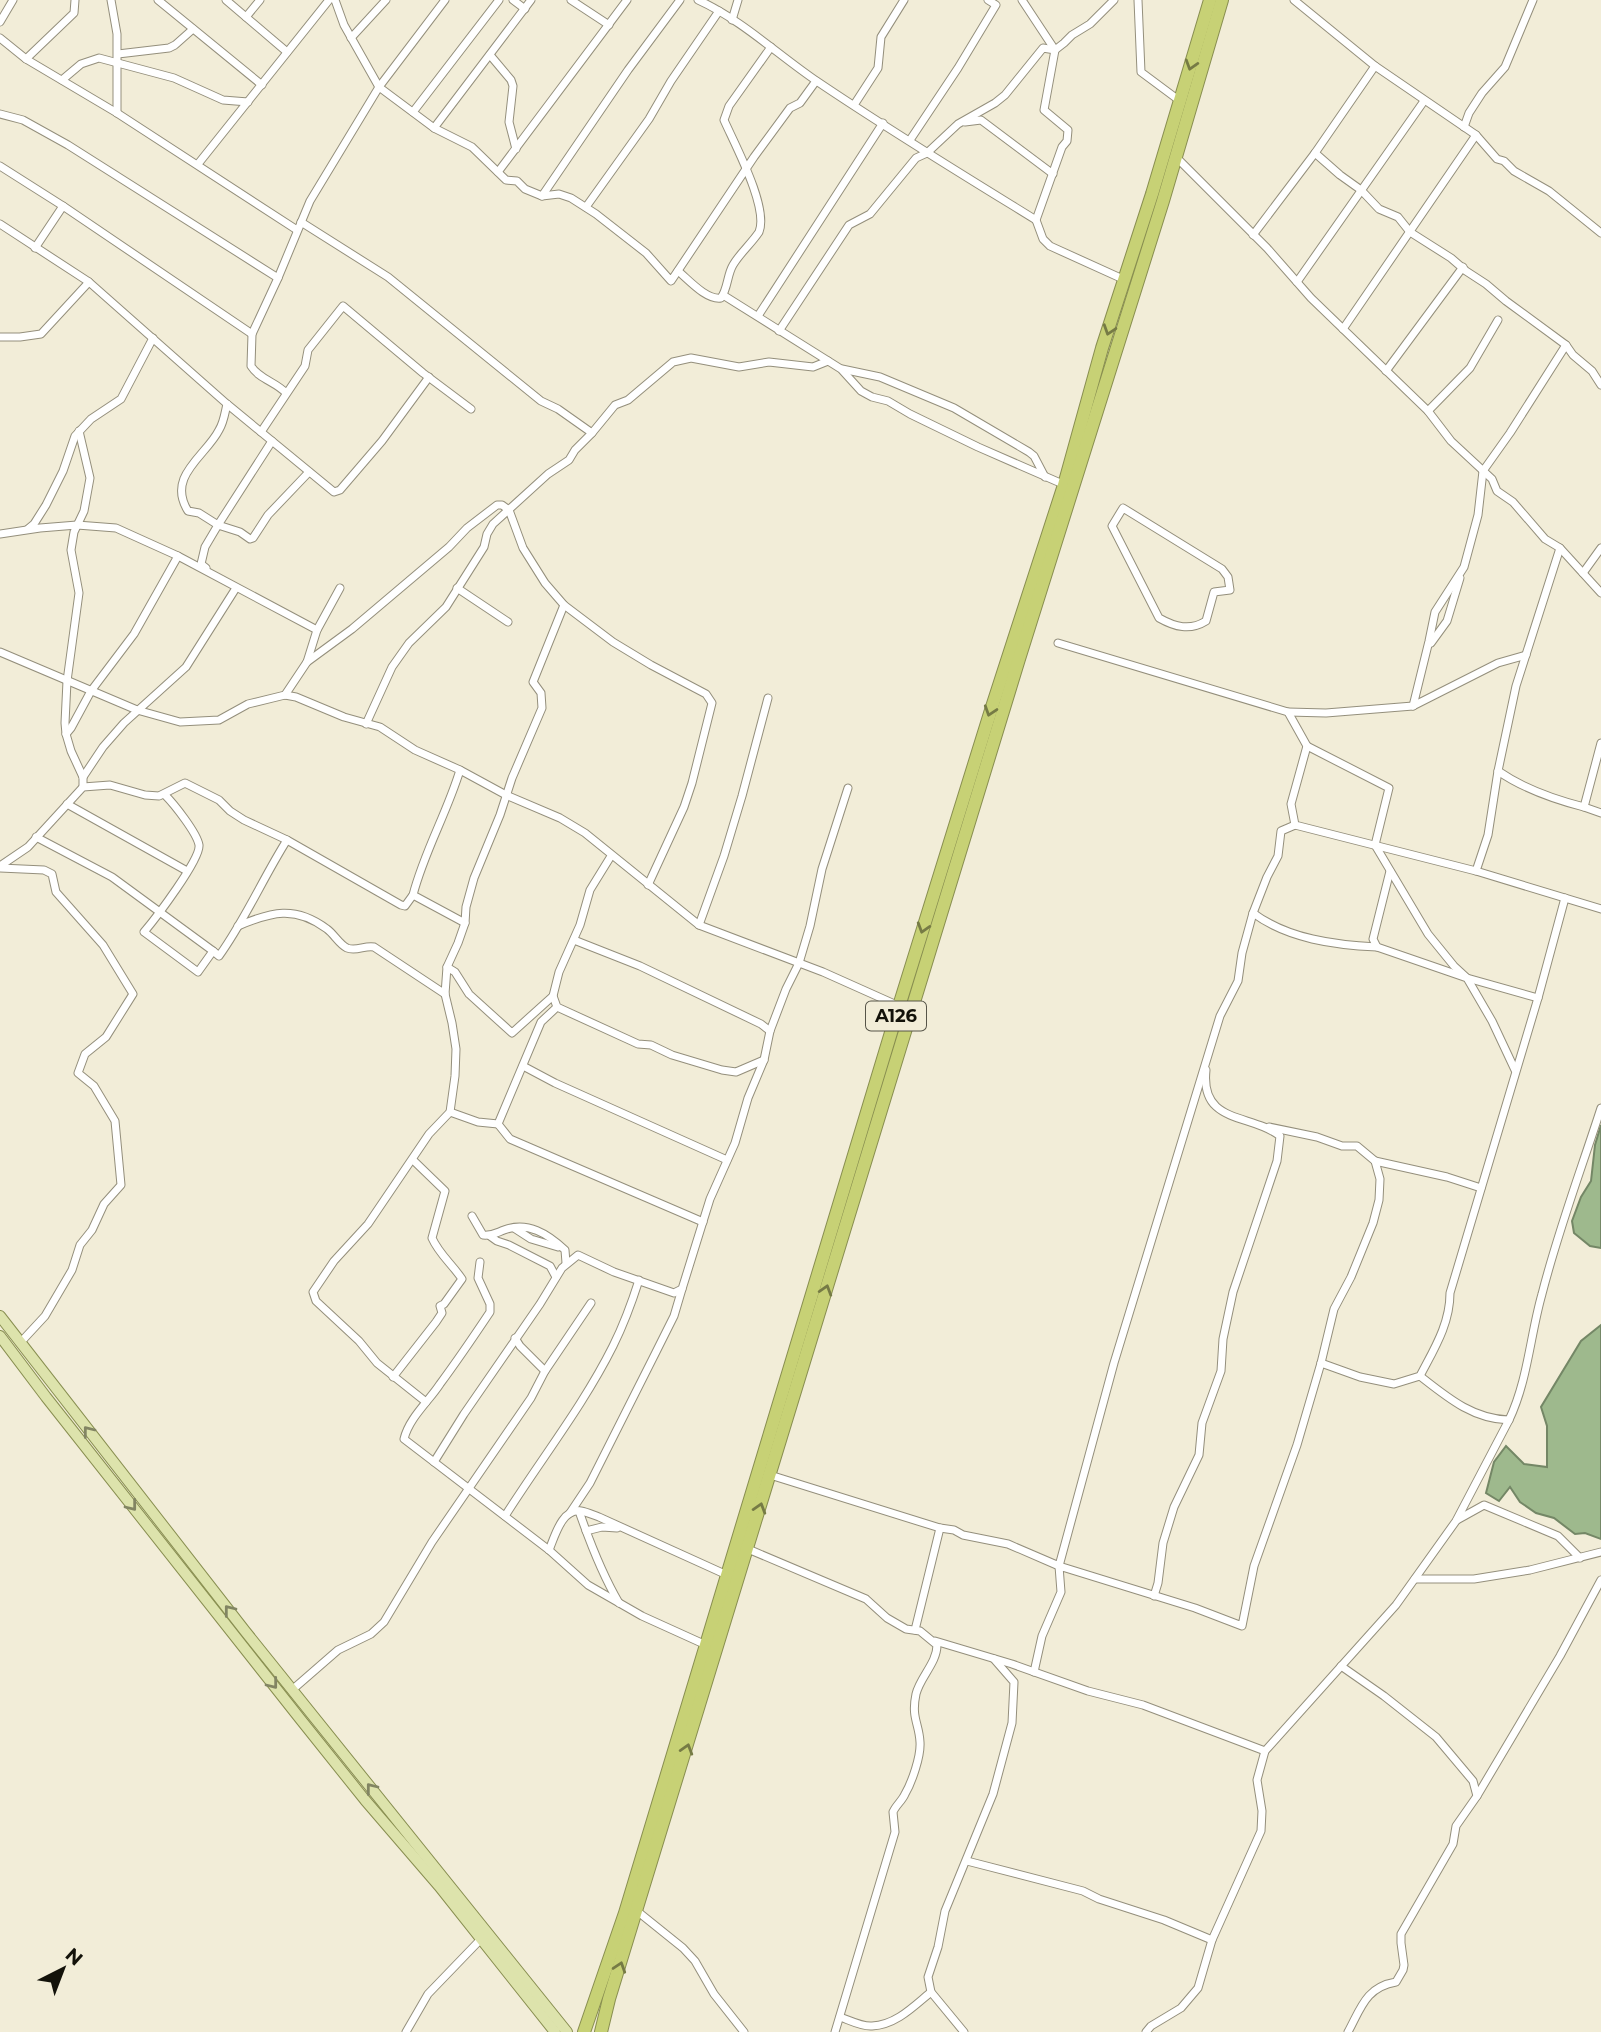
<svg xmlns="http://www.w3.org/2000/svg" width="1601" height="2032" viewBox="0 0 1601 2032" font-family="Montserrat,sans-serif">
  <rect width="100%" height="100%" fill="#f2edd8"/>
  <g fill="#9eb98d" stroke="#748766" stroke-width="2">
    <polygon points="1601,1125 1601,1248 1590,1246 1574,1233 1572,1221 1581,1197 1591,1181 1595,1145"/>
    <polygon points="1601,1325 1601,1539 1585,1533 1575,1534 1554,1518 1536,1513 1520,1502 1510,1487 1499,1501 1486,1493 1494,1462 1506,1446 1524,1464 1547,1467 1547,1426 1541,1407 1581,1341"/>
  </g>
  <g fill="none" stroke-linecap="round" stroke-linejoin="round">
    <g stroke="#948f7c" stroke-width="9">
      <g id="street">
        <polyline points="111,0 117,34 117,113"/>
        <polyline points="158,0 262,85"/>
        <polyline points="226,0 287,52"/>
        <polyline points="335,0 344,25 379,87 434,128 472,147 506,180 517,181 525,189 542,196 559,194 571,198 596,214 646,253 671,281 754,157 790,108 800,103 816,81"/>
        <polyline points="513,0 525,9"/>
        <polyline points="571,0 609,25"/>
        <path d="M 698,0 C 742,20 778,55 818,82 C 889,130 963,175 1036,220"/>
        <polyline points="1022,0 1055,50 1044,110 1068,130 1067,141 1062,147 1036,220 1043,239 1050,246 1125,280"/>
        <polyline points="1138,0 1141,72 1180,101"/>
        <polyline points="1294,0 1375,66 1476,135 1497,159 1504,161 1514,171 1549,191 1601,233"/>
        <polyline points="246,17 260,0"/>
        <polyline points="732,20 738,0"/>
        <polyline points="0,22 13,0"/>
        <polyline points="0,38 26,59 117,113 297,230"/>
        <polyline points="351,38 386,0"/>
        <polyline points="118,54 169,48 175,45 193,29"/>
        <polyline points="490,55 511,80 513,86 509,122 516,149"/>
        <polyline points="26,59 74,13 75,0"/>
        <polyline points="62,80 81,64 99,58 174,78 223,100 248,102"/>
        <polyline points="854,105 878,68 881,37 904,0"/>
        <polyline points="413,112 499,0"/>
        <polyline points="0,114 23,120 68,145 278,278"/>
        <polyline points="965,122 981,120 1053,174"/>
        <polyline points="1464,127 1469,113 1482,93 1505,67 1533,0"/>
        <polyline points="434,128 531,0"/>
        <polyline points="910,140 958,68 996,5 988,0"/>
        <polyline points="1315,153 1340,175 1361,190 1379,209 1398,217 1410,232 1451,258 1466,271 1486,284 1506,301 1566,345 1573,355 1592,371 1601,385"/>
        <polyline points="1176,157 1267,248 1311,298 1428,411 1451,441 1492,479 1497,491 1513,502 1545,539 1560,548 1601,593"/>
        <polyline points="198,164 329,0"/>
        <polyline points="0,166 63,206 252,334"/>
        <polyline points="498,172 627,0"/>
        <polyline points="542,196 628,70 680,0"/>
        <polyline points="586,207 649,119 671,81 719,11"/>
        <polyline points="301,222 388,277 541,401 558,409 592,433 615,405 628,400 673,362 691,358 739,367 769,362 813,367 828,361"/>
        <polyline points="0,224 89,282 227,404 334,492 340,490 382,441 429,377"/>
        <polyline points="1253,235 1315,153 1375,66"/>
        <polyline points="35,248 63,206"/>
        <path d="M 678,271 C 689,280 706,300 721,298 C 728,288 727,275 733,265 C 740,253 751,244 759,232 C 769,208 735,145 724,120 L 729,106 L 771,47"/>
        <polyline points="1297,282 1424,101"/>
        <polyline points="723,295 841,369 861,391 872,397 888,401 910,414 978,447 1065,485"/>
        <polyline points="758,316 883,123"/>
        <polyline points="1343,329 1476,135"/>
        <polyline points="779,331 849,225 870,214 916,158 927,153 958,124 995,103 1005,95 1043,48 1055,50 1064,43 1072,35 1090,24 1114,0"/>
        <polyline points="0,337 20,337 41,334 89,282"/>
        <polyline points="842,369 880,377 954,408 1029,452 1034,456 1045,477"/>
        <polyline points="1386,371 1463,267"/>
        <path d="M 286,393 C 276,382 259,379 251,366 L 252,334 L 278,278 L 310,201 L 379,87 L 445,0"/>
        <path d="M 227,404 C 225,412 224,422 219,430 C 206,456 166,476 188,511 L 199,513 L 218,525 L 272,441"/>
        <polyline points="1428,411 1470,368 1498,320"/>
        <polyline points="79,431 90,478 84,511 74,532 71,550 79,593 67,681 65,723 66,734 71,751 83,777 83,787"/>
        <polyline points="261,432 305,366 308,350 343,306 423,373 471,409"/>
        <path d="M 1123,508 L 1222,569 L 1228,577 L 1230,590 L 1214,592 L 1206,621 C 1190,631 1175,627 1159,618 L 1112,526 Z"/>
        <polyline points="28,529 34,524 46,505 63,471 75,436 91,419 121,399 153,338"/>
        <polyline points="0,534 40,528 77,525 116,528 178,556 317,630"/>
        <polyline points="1560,548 1516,686 1498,771 1488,835 1476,871 1601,909"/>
        <polyline points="206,568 201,564 205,547 218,525 240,532 250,539 253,538 268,515 309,472"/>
        <polyline points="1583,573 1601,548"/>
        <polyline points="457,588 508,622"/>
        <polyline points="1058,643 1288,712 1307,746 1291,804 1295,825 1476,871"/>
        <polyline points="1431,643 1447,621 1460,578"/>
        <polyline points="0,652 137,710 180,722 219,720 248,704 285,695 296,697 344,717 380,727 415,750 460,770 506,795 560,818 585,833 699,925 823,972 899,1006"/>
        <polyline points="1526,655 1498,663 1413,706 1429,641 1435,612 1464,567 1478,515 1483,471 1510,433 1566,345"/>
        <polyline points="307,662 352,629 449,547 467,528 497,505 502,505 509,510 523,548 545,583 564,605 613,642 651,665 706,694 712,703 692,783 684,807 648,885"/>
        <polyline points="285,695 307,662 317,630 340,588"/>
        <polyline points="1288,712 1326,713 1413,706"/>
        <polyline points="366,724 392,667 409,643 446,607 484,547 487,534 493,524 548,474 569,460 575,450 592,433"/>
        <polyline points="66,734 71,728 91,691 134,634 178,556"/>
        <polyline points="1601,743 1584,807 1601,813"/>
        <polyline points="1307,746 1389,788 1375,845 1428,934 1454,966 1467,978 1538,998"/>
        <path d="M 460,770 C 447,813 424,852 413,895 L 465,923"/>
        <path d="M 1498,771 C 1524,789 1553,799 1584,807"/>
        <polyline points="83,777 103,747 124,723 186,667 236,588"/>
        <path d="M 165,795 C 174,804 197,833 199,845 C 201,859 155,919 144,932 L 198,972 L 213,951 L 219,956 C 245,920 263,878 287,840"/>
        <polyline points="67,804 187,871"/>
        <polyline points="36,837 112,877 213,951"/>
        <polyline points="0,866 28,847 83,787 110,785 145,795 159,796 185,783 219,800 230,811 244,820 287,840 401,905 405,906 413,895"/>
        <polyline points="0,868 44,870 52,874 56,892 103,945 133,994 106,1037 85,1054 78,1073 94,1086 115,1121 121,1185 104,1204 92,1230 80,1245 72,1270 45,1316 20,1343"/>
        <polyline points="1390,871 1373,939 1377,947 1467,978 1492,1021 1515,1070"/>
        <path d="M 1253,913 C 1288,939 1335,945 1377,947"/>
        <polyline points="699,925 724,856 742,796 768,698"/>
        <path d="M 238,926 C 271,912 295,905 327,929 C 334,934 339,944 347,948 C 356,952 365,945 374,947 L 445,994"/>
        <polyline points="574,940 640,966 761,1024 770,1031"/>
        <polyline points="447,967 455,972 469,994 512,1033 553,996 559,972 580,925 590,890 611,856"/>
        <polyline points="553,996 557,1007 638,1044 651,1045 672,1055 722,1070 736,1072 764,1060"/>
        <polyline points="523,1066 555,1083 727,1160"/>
        <polyline points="450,1112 478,1122 498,1124 541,1022 557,1007"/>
        <polyline points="498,1124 510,1139 703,1222"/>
        <polyline points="1375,1161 1447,1177 1481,1188"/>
        <path d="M 472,1216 L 483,1235 C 492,1236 496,1233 504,1230 C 528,1221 548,1234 565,1250 L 566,1263"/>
        <polyline points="514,1228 531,1239 558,1247"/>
        <polyline points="490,1236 497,1241 509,1245 550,1266 556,1277"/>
        <path d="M 480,1262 L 478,1278 L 490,1304 L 490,1312 C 474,1336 457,1361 440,1384 C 429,1401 409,1418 404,1439 L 549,1550 L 588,1585 L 642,1616 L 706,1645"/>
        <path d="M 1321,1363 L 1360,1377 L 1394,1384 L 1420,1376 C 1434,1349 1450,1324 1450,1293 L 1538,998 L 1565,898"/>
        <polyline points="545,1371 591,1303"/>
        <path d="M 1420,1376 C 1448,1398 1473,1419 1509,1420"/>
        <path d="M 393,1377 L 436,1322 L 442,1313 L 440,1306 L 444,1304 L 462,1279 C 452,1264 439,1254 432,1238 L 445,1191 L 413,1160"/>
        <polyline points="426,1402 377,1363 359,1341 316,1301 313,1292 334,1261 368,1224 429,1134 450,1112 455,1076 456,1049 452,1023 445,994 447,967 458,943 465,923 466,907 474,878 500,815 512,778 542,708 541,693 533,682 564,605"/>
        <polyline points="434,1462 464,1414 540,1304 562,1268 578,1255 614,1272 674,1293 682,1289 710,1199 735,1143 748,1098 764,1060 770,1031 786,989 799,963 810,926 822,869 848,788"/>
        <polyline points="770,1475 940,1528 954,1530 963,1535 1008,1544 1059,1566 1114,1363 1220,1016 1238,981 1242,953 1253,913 1267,877 1278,856 1281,831 1295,825"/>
        <path d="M 579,1511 C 590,1543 602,1574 619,1603"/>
        <polyline points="570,1513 590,1483 656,1352 674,1316 682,1289"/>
        <path d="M 505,1516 C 541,1459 583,1406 613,1346 C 624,1324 632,1302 639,1280"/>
        <polyline points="1457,1520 1484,1505 1558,1536 1580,1558"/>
        <polyline points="586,1531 602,1527 617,1528"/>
        <path d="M 748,1549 L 866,1599 L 887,1618 L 906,1629 L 920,1631 L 937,1645 C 937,1663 920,1677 916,1694 C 911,1718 919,1723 920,1742 C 921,1756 912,1782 905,1794 C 902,1801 896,1805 893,1812 L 895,1832 L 835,2032"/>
        <path d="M 549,1550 C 555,1536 562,1508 581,1511 C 587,1512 593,1515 599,1517 L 727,1575"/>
        <polyline points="1415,1579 1474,1579 1530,1570 1601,1552"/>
        <path d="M 1154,1596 L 1158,1583 L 1163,1543 L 1174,1507 L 1199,1455 L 1202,1423 L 1221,1371 L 1223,1339 L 1233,1292 L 1277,1161 L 1280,1136 C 1251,1113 1200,1125 1206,1070"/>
        <polyline points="915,1630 940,1528"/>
        <polyline points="935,1641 1012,1664 1088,1691 1143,1705 1265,1751"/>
        <path d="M 1341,1666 L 1384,1696 L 1436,1737 L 1473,1781 L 1477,1796 L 1456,1826 L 1453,1844 L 1401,1934 L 1401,1943 L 1404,1965 L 1403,1970 L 1396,1982 C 1366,1987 1361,2008 1348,2032"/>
        <polyline points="1034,1672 1042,1636 1061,1592 1059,1566 1195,1608 1242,1626 1254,1566 1297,1445 1321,1363 1334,1309 1351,1277 1373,1223 1379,1200 1380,1179 1375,1161 1357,1146 1342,1146 1317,1137 1269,1127"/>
        <polyline points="292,1690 338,1650 371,1634 384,1622 432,1542 531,1398 545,1371 520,1346 515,1338"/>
        <polyline points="1477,1796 1560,1656 1601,1580"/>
        <polyline points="967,1861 1083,1891 1099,1899 1164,1920 1212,1940"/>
        <polyline points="637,1911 683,1948 695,1961 714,1994 744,2032"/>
        <path d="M 840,2017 C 849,2020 862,2027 872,2026 C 896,2025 914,2006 931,1992"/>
        <polyline points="406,2032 428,1994 481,1939"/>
        <polyline points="964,2032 931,1992 928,1977 938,1947 945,1911 993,1794 1012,1723 1014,1682 994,1659"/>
        <path d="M 1146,2032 L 1151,2026 L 1181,2008 L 1198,1988 L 1212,1940 L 1261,1831 L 1262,1811 L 1257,1780 L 1265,1751 L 1396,1605 L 1456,1521 L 1509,1420 C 1528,1380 1530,1336 1542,1294 C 1558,1231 1581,1170 1601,1108"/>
      </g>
    </g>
    <g stroke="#888e50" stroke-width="12">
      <g id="primary">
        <polyline points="0,1316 245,1631 567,2032"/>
        <polyline points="0,1336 46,1397 301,1720 365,1800 439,1886 555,2032"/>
      </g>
    </g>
    <g stroke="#888e50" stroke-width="14">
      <g id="highway">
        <polyline points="584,2032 625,1913 899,1006 991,710 1064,485 1102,348 1152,194 1210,0"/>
        <polyline points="601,2032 609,1999 1019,659 1163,201 1222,0"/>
      </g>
    </g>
    <use href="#street" stroke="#fff" stroke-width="7"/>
    <use href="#primary" stroke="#dde3ac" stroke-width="10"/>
    <use href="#highway" stroke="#c7d175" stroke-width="12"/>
  </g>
  <defs><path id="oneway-chevron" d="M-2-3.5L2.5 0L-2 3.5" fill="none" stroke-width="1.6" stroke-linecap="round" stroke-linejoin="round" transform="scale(1.75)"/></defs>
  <g stroke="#767b45">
    <use href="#oneway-chevron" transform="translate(1191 65) rotate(107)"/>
    <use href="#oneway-chevron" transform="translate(1109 330) rotate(108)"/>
    <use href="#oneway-chevron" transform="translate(990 711) rotate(108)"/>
    <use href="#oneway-chevron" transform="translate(923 928) rotate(107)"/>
    <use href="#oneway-chevron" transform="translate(826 1290) rotate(-73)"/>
    <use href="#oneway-chevron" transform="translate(760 1508) rotate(-73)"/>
    <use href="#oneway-chevron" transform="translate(687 1749) rotate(-73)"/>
    <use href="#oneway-chevron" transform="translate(620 1967) rotate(-72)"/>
  </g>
  <g stroke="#828563">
    <use href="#oneway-chevron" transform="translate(88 1431) rotate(-128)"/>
    <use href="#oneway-chevron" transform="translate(132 1506) rotate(52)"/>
    <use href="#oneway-chevron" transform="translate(229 1610) rotate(-128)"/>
    <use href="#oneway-chevron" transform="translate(273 1684) rotate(52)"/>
    <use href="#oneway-chevron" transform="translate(371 1788) rotate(-128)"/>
  </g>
  <g text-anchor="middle" stroke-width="6" stroke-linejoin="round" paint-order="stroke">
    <rect fill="#f2edd8" stroke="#565448" stroke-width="2" x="866" y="1001.5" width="60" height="29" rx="5"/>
    <g font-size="18" font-weight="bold" fill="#13120a">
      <text x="896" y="1022">A126</text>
    </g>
  </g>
  <g transform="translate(63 1969) rotate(42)" stroke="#f2edd8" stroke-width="5" paint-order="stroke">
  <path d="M0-5L12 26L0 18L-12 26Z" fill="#13120a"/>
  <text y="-10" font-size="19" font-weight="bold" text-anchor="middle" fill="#13120a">N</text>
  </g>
</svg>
